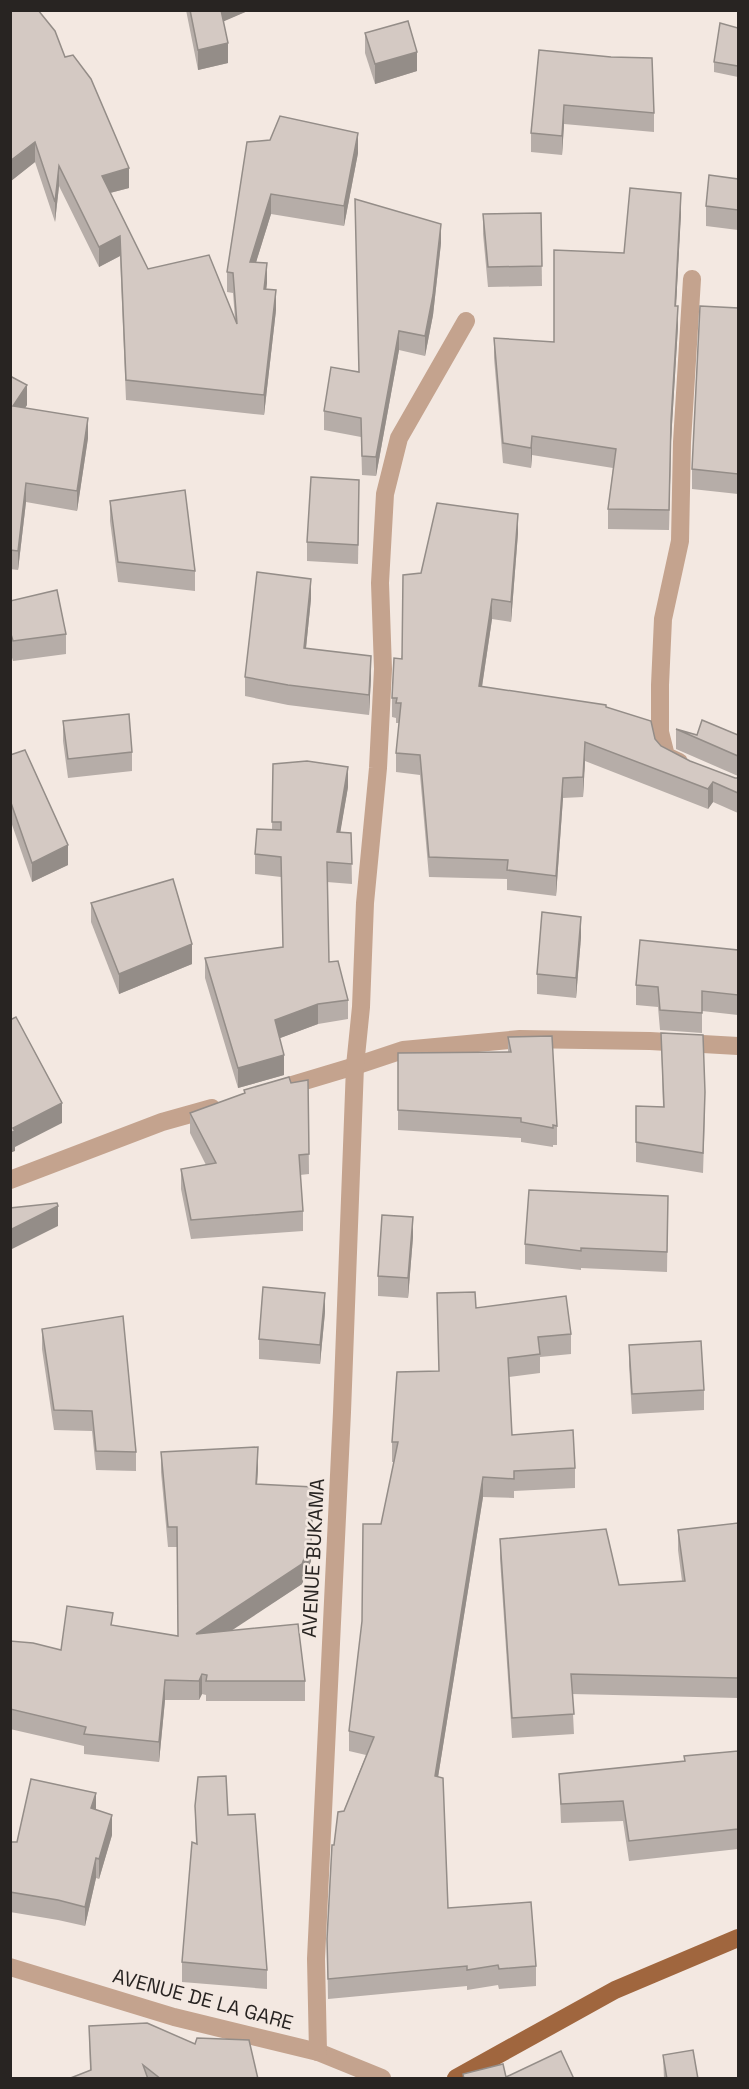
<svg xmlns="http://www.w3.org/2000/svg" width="749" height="2089" viewBox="0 0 749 2089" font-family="'Space Grotesk',sans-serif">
  <rect width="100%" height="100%" fill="#f3e8e1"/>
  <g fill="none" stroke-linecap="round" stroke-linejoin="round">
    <g stroke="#c4a38e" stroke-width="18">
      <polyline points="679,762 666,756 660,732 660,685 663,619 680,541 682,442 692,279"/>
      <polyline points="285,1087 355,1066 403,1050 520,1039 650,1041 738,1046"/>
      <polyline points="10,1180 162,1122 212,1108"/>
      <polyline points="10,1967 174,2017 318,2052 382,2078"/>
      <polyline points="318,2052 316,1959 342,1412 355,1066 361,1007 365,903 378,768 383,669 380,583 385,494 399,438 466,321"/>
    </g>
    <polyline stroke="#a0663e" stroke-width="18" points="456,2078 615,1990 738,1938"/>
  </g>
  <g fill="#b6ada8">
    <polygon points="10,10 65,57 129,188 110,193 148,269 235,319 233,293 227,292 227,272 247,142 358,153 344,226 271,214 256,262 267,283 266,289 276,310 264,415 126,400 120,256 99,267 59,186 55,222 35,162 11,181"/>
    <polygon points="186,10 250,10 223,21 228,63 198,70"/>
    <polygon points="738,28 738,77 714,72 714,62"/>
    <polygon points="365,33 417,71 375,84 365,53"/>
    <polygon points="539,50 654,113 654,132 564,124 562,155 531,152 531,133"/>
    <polygon points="738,179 738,230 706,226 706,206"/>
    <polygon points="355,199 441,243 433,315 425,356 399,350 376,476 362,475 361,437 324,430 324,411 359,372"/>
    <polygon points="541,213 542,286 488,287 483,234 483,214"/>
    <polygon points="681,213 676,306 678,326 671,441 669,530 608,529 608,509 613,468 532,455 531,468 503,463 494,358 494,338 554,342 624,253"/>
    <polygon points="738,308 738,494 692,489 692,469"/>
    <polygon points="10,376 27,405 25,408 88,438 77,511 26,502 18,570 10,569"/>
    <polygon points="359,500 358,564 307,561 307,542"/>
    <polygon points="110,501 195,571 195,591 118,582 110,521"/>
    <polygon points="518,533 511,622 492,619 482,687 606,707 655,739 661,746 690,761 735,778 738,778 738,813 713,802 708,809 585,761 583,797 563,798 556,896 507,890 507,879 429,877 420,775 396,772 396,753 399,723 396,723 396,718 392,717 392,698 421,573"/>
    <polygon points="311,599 306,648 371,676 369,715 288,705 245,696 245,677"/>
    <polygon points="10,601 66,634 66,654 13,661 10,651"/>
    <polygon points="63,721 132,752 132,771 68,778 63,741"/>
    <polygon points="676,729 697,735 738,735 738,776 676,749"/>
    <polygon points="10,755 68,865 32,882 10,819"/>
    <polygon points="273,764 348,787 340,832 351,833 352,884 327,882 329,962 348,1000 348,1019 318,1024 280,1038 284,1075 238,1088 205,978 205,958 283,947 281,877 255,874 255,854 272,830"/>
    <polygon points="91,903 192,964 119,994 91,922"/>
    <polygon points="581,937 576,998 537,994 537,974"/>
    <polygon points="738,950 738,1015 702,1011 702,1033 660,1030 658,1007 636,1005 636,985"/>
    <polygon points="661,1033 705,1112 703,1173 636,1162 636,1106 663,1107"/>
    <polygon points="508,1037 557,1126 557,1145 553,1145 553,1147 521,1142 521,1138 398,1130 398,1053 508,1052"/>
    <polygon points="308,1080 309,1174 300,1175 303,1211 303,1231 191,1239 181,1189 181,1169 206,1165 190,1133 190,1113 244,1094 244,1090"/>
    <polygon points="668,1196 667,1272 581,1268 581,1270 525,1264 525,1244"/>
    <polygon points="413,1237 408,1298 378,1296 378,1276"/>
    <polygon points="437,1293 476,1308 571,1334 571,1354 540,1357 540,1373 509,1377 512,1435 575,1468 575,1488 514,1491 514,1498 483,1497 438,1777 448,1908 536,1966 536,1986 499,1989 498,1985 467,1990 467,1986 328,1999 327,1939 334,1845 344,1811 366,1755 349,1751 349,1731 394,1462 392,1462 392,1442 439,1371"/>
    <polygon points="325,1312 320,1364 259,1359 259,1339"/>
    <polygon points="42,1329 136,1452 136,1471 96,1470 92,1431 54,1430 42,1349"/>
    <polygon points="629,1345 704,1390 704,1410 632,1414 629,1365"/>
    <polygon points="161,1452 258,1467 257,1484 313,1507 311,1561 302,1584 231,1630 305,1681 305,1701 206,1701 206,1695 202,1694 199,1700 165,1700 159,1762 84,1754 84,1746 10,1729 10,1641 61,1650 113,1625 178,1636 177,1547 168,1547 161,1472"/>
    <polygon points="738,1523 738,1698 572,1694 574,1734 512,1738 500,1559 500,1539 619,1585 682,1581 678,1550 678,1530"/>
    <polygon points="738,1751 738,1849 629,1861 623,1821 561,1823 559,1774 684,1761 684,1756"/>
    <polygon points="195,1806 228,1815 267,1970 267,1989 182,1982 182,1962 196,1844"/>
    <polygon points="96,1809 112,1835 99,1879 96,1878 85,1926 58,1920 10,1912 10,1842 17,1842"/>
    <polygon points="89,2026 258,2079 68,2079 90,2071"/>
    <polygon points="663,2055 698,2079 664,2079"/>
  </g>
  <g fill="#948d88">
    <polygon points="220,10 250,10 220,23"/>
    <polygon points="228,43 228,63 198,70 198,50"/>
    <polygon points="417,52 417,71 375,84 375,64"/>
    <polygon points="564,105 564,124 562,155 562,136"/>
    <polygon points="358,133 358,153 344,226 344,206"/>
    <polygon points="35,142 35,162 11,181 11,161"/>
    <polygon points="59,166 59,186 55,222 55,202"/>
    <polygon points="129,168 129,188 102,195 102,176"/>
    <polygon points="681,193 681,213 675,325 675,306"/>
    <polygon points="271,194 271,214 250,282 250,262"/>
    <polygon points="441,224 441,243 433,315 425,356 425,336"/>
    <polygon points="120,236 120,256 99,267 99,247"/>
    <polygon points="267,263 267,283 264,309 264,289"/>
    <polygon points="276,290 276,310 264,415 264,395"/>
    <polygon points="678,306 678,326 671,441 669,530 671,421"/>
    <polygon points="399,331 399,350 376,476 376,457"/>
    <polygon points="27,385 27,405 13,426 13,406"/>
    <polygon points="88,418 88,438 77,511 77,491"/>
    <polygon points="532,436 532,455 531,468 531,448"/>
    <polygon points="26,483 26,502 18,570 18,551"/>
    <polygon points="518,514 518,533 511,622 511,602"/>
    <polygon points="311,579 311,599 304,667 304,648"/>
    <polygon points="492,599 492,619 479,706 479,686"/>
    <polygon points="371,656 371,676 369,715 369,695"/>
    <polygon points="585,742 585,761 583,797 583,777"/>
    <polygon points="348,767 348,787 337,852 337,832"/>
    <polygon points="563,778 563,798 556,896 556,876"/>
    <polygon points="713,782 713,802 708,809 708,789"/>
    <polygon points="68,845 68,865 32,882 32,863"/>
    <polygon points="581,917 581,937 576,998 576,978"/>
    <polygon points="192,944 192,964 119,994 119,974"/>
    <polygon points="318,1004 318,1024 275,1040 275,1020"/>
    <polygon points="284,1055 284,1075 238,1088 238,1068"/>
    <polygon points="62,1103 62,1123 15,1147 15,1151 10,1153 10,1133 13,1128"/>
    <polygon points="58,1206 58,1226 10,1250 10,1230"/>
    <polygon points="413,1217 413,1237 408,1298 408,1278"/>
    <polygon points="325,1293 325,1312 320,1364 320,1345"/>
    <polygon points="258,1447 258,1467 256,1504 256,1484"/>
    <polygon points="483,1477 483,1497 435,1796 435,1776"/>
    <polygon points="313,1487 311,1561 302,1584 196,1654 196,1634"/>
    <polygon points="202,1674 202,1694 199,1700 199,1681"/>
    <polygon points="165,1680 165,1700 159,1762 159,1742"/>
    <polygon points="96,1793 96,1813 91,1808"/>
    <polygon points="112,1815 112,1835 99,1879 99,1859"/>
    <polygon points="96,1858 96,1878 85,1926 85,1907"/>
  </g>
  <g fill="#d4c9c3" stroke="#948d88" stroke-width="1.5">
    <polygon points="10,10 38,10 55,31 65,57 73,55 91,79 129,168 102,176 148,269 209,255 237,324 233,273 227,272 247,142 270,140 280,116 358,133 344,206 271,194 250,262 267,263 264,289 276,290 264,395 126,380 120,236 99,247 59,166 55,202 35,142 10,161"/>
    <polygon points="190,10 221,10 228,43 198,50"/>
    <polygon points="408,21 417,52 375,64 365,33"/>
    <polygon points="720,23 738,28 738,66 714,62"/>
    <polygon points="539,50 611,57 652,58 654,113 564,105 562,136 531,133"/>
    <polygon points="709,175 738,179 738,210 706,206"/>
    <polygon points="630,188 681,193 675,306 678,306 671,421 669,510 608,509 616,449 532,436 531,448 503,443 494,338 554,342 554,250 624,253"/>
    <polygon points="355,199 441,224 433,295 425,336 399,331 376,457 362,456 361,418 324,411 331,367 359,372"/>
    <polygon points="541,213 542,266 488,267 483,214"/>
    <polygon points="700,306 738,308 738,474 692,469"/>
    <polygon points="10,376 27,385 13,406 88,418 77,491 26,483 18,551 10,550"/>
    <polygon points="311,477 359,480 358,545 307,542"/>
    <polygon points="185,490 195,571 118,562 110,501"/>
    <polygon points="437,503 518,514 511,602 492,599 479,686 606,705 606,707 651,721 655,739 661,746 690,761 735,778 738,778 738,793 713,782 708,789 585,742 583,777 563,778 556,876 507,870 508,860 429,857 420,755 396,753 401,703 396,703 397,698 392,698 394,658 402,659 403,575 421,573"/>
    <polygon points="257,572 311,579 304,648 371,656 369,695 288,685 245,677"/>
    <polygon points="57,590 66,634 13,641 10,631 10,601"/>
    <polygon points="129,714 132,752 68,759 63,721"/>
    <polygon points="702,720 738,735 738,756 676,729 697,735"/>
    <polygon points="25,750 68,845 32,863 10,800 10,755"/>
    <polygon points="307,761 348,767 337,832 351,833 352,864 327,862 329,962 338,961 348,1000 318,1004 275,1020 284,1055 238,1068 205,958 283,947 281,857 255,854 257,829 281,830 281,822 272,822 273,764"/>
    <polygon points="173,879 192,944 119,974 91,903"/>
    <polygon points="542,912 581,917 576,978 537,974"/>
    <polygon points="640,940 738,950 738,995 702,991 702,1013 660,1010 658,987 636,985"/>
    <polygon points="16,1017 62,1103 13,1128 15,1131 10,1133 10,1020"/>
    <polygon points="661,1033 703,1035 705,1092 703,1153 636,1142 636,1106 664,1107"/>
    <polygon points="552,1036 557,1126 553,1125 553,1128 521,1122 521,1118 398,1110 398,1053 511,1052 508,1037"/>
    <polygon points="289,1077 291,1083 308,1080 309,1154 299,1155 303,1211 191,1220 181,1169 216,1163 190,1113 245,1093 244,1090"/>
    <polygon points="529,1190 668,1196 667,1252 581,1248 581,1251 525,1244"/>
    <polygon points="57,1203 58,1206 10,1230 10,1208"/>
    <polygon points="382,1215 413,1217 408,1278 378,1276"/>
    <polygon points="263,1287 325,1293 320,1345 259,1339"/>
    <polygon points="475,1292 476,1308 566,1296 571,1334 538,1337 540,1354 508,1358 512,1435 573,1430 575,1468 514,1471 514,1479 483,1477 435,1776 443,1778 448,1908 531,1902 536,1966 499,1969 498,1965 467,1970 467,1966 328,1979 327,1939 332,1845 334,1845 338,1812 344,1811 374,1737 349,1731 362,1621 363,1524 381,1524 398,1442 392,1442 397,1372 439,1371 437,1293"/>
    <polygon points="123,1316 136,1452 96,1451 92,1411 54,1410 42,1329"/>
    <polygon points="701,1341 704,1390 632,1394 629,1345"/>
    <polygon points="258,1447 256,1484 313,1487 311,1541 302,1564 196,1634 298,1624 305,1681 206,1681 207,1675 202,1674 199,1681 165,1680 159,1742 84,1734 86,1727 10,1709 10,1641 33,1643 61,1650 67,1606 113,1613 111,1625 178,1636 177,1527 168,1527 161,1452"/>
    <polygon points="738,1523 738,1678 571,1674 574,1714 512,1718 500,1539 606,1529 619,1585 685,1581 678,1530"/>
    <polygon points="738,1751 738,1829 629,1841 623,1801 561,1804 559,1774 685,1761 684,1756"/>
    <polygon points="226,1776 228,1815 255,1814 267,1970 182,1962 192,1842 197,1844 195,1806 198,1777"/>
    <polygon points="31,1779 96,1793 91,1808 112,1815 99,1859 96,1858 85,1907 58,1900 10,1892 10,1842 17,1842"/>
    <polygon points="147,2023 195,2044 197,2038 249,2040 258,2079 161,2079 143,2065 148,2079 68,2079 91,2070 89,2026"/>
    <polygon points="693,2050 698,2079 667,2079 663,2055"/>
    <polygon points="561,2051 574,2079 464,2079 463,2074 503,2064 506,2077"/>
  </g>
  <g text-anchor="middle" stroke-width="5" stroke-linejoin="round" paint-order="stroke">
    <g font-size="20" fill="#282422" stroke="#f3e8e1">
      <text transform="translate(313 1558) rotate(-87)" y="7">AVENUE BUKAMA</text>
      <text transform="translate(203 1999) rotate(15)" y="7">AVENUE DE LA GARE</text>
    </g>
  </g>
  <rect width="749" height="2089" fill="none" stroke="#282422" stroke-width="24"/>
</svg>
